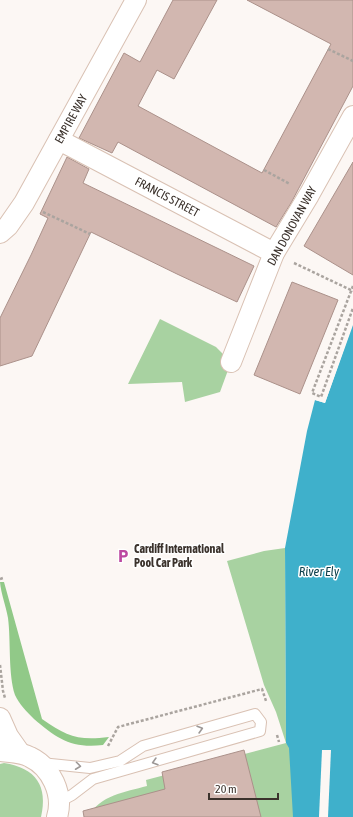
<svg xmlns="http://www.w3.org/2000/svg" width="353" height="817" viewBox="0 0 353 817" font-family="'Asap Condensed',sans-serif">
  <rect width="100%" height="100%" fill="#fcf7f4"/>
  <g fill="#a8d2a1">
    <polygon points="160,319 216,347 231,362 220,392 185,402 182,382 128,384"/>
    <path d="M 285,548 L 286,743 L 353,817 L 88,817 C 100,795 125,792 147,786 L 146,780 L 286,743 L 276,712 L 264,685 L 227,561 L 264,551 Z"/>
    <path d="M 4,763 C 36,768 48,786 41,817 L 0,817 L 0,764 Z"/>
  </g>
  <path fill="#91c988" d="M 0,582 L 4,582 L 42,719 C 67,736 77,741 109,737 L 103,745 C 72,749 56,738 34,719 C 27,712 19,704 15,695 C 8,674 11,641 8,618 C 6,606 1,594 0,582 Z"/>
  <polygon fill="#3fb0cb" points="353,325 353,817 293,817 289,748 286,743 285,548 307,431 315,400 325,403"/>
  <g fill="#fcf7f4">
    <polygon points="353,323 325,403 315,400 316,398 324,400 344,342 351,324"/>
    <polygon points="322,750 331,750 328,817 319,817"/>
  </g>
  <g fill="#d2b7b0" stroke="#ab918a">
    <polygon points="173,0 217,0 174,79 157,70 138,106 262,173 331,44 247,0 353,0 353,86 291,203 276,227 118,142 112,153 79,138 124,53 140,62"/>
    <polygon points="67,157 89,169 83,183 254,266 237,302 177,274 91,232 32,356 0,366 0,318 31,255 48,218 40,214"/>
    <polygon points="353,162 353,275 304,246"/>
    <polygon points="292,282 338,300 300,394 254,375"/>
    <polygon points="244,750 261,817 84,817 83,811 165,789 162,772"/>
  </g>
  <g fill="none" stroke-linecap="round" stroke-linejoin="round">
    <g stroke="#d9c1b3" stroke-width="12">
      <polyline id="service" points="41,763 90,768 120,761 143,746 255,714 261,722 260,731 93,779 72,795 59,802"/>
    </g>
    <g stroke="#d9c1b3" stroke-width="22">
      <g id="minor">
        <polyline points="59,140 274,253"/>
        <polyline points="0,233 8,226 24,203 136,0"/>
        <polyline points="231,362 274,253 309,195 353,116"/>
        <polyline points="0,718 8,736 20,753"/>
        <path d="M 0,751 C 10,752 21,752 30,757 C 51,767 64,794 57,817"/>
      </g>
    </g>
    <g stroke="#aaa49f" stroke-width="2.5" stroke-dasharray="3 2" stroke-linecap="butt">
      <polyline points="328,49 353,61"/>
      <polyline points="264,170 290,184"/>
      <polyline points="43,212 90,234"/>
      <polyline points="294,263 353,291"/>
      <polyline points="353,286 312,393 321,397 353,308"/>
      <polyline points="0,579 3,578"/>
      <polyline points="0,665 3,691 5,698"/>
      <polyline points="277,735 279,742"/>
      <polyline points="108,746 118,727 262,689 266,701"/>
    </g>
    <use href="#service" stroke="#fff" stroke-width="10"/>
    <use href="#minor" stroke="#fff" stroke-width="20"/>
  </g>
  <defs><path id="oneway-chevron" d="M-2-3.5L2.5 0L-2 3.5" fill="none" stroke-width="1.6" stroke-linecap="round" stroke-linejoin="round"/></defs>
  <g stroke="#9d9896">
    <use href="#oneway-chevron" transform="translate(200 729) rotate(-16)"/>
    <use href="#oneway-chevron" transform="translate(155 762) rotate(164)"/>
    <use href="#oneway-chevron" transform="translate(78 766) rotate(7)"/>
  </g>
  <defs>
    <g id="parking-bare" transform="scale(1.08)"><path d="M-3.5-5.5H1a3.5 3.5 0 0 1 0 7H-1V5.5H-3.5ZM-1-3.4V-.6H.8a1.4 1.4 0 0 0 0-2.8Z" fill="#bc48a1" stroke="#fff" stroke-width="2.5" paint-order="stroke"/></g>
  </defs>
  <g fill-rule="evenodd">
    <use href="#parking-bare" x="123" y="556"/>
  </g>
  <g text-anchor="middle" stroke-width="3" stroke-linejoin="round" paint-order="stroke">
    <g font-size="12" fill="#3b322c" stroke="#fff">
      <text transform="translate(71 119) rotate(-61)" y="4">EMPIRE WAY</text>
      <text transform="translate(167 197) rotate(28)" y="4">FRANCIS STREET</text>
      <text transform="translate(292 226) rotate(-61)" y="4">DAN DONOVAN WAY</text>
    </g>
    <g font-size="12" font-weight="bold" fill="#3b322c" stroke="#fff" text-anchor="start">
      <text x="134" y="553">Cardiff International<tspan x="134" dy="14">Pool Car Park</tspan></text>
    </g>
    <g font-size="13" font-style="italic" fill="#10424e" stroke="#fff">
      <text x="319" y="576">River Ely</text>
    </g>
  </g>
  <path d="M209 793v6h69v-6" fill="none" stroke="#3b322c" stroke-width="2"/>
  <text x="215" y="793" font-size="12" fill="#3b322c" stroke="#ffffff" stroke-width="3" paint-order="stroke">20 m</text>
</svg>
